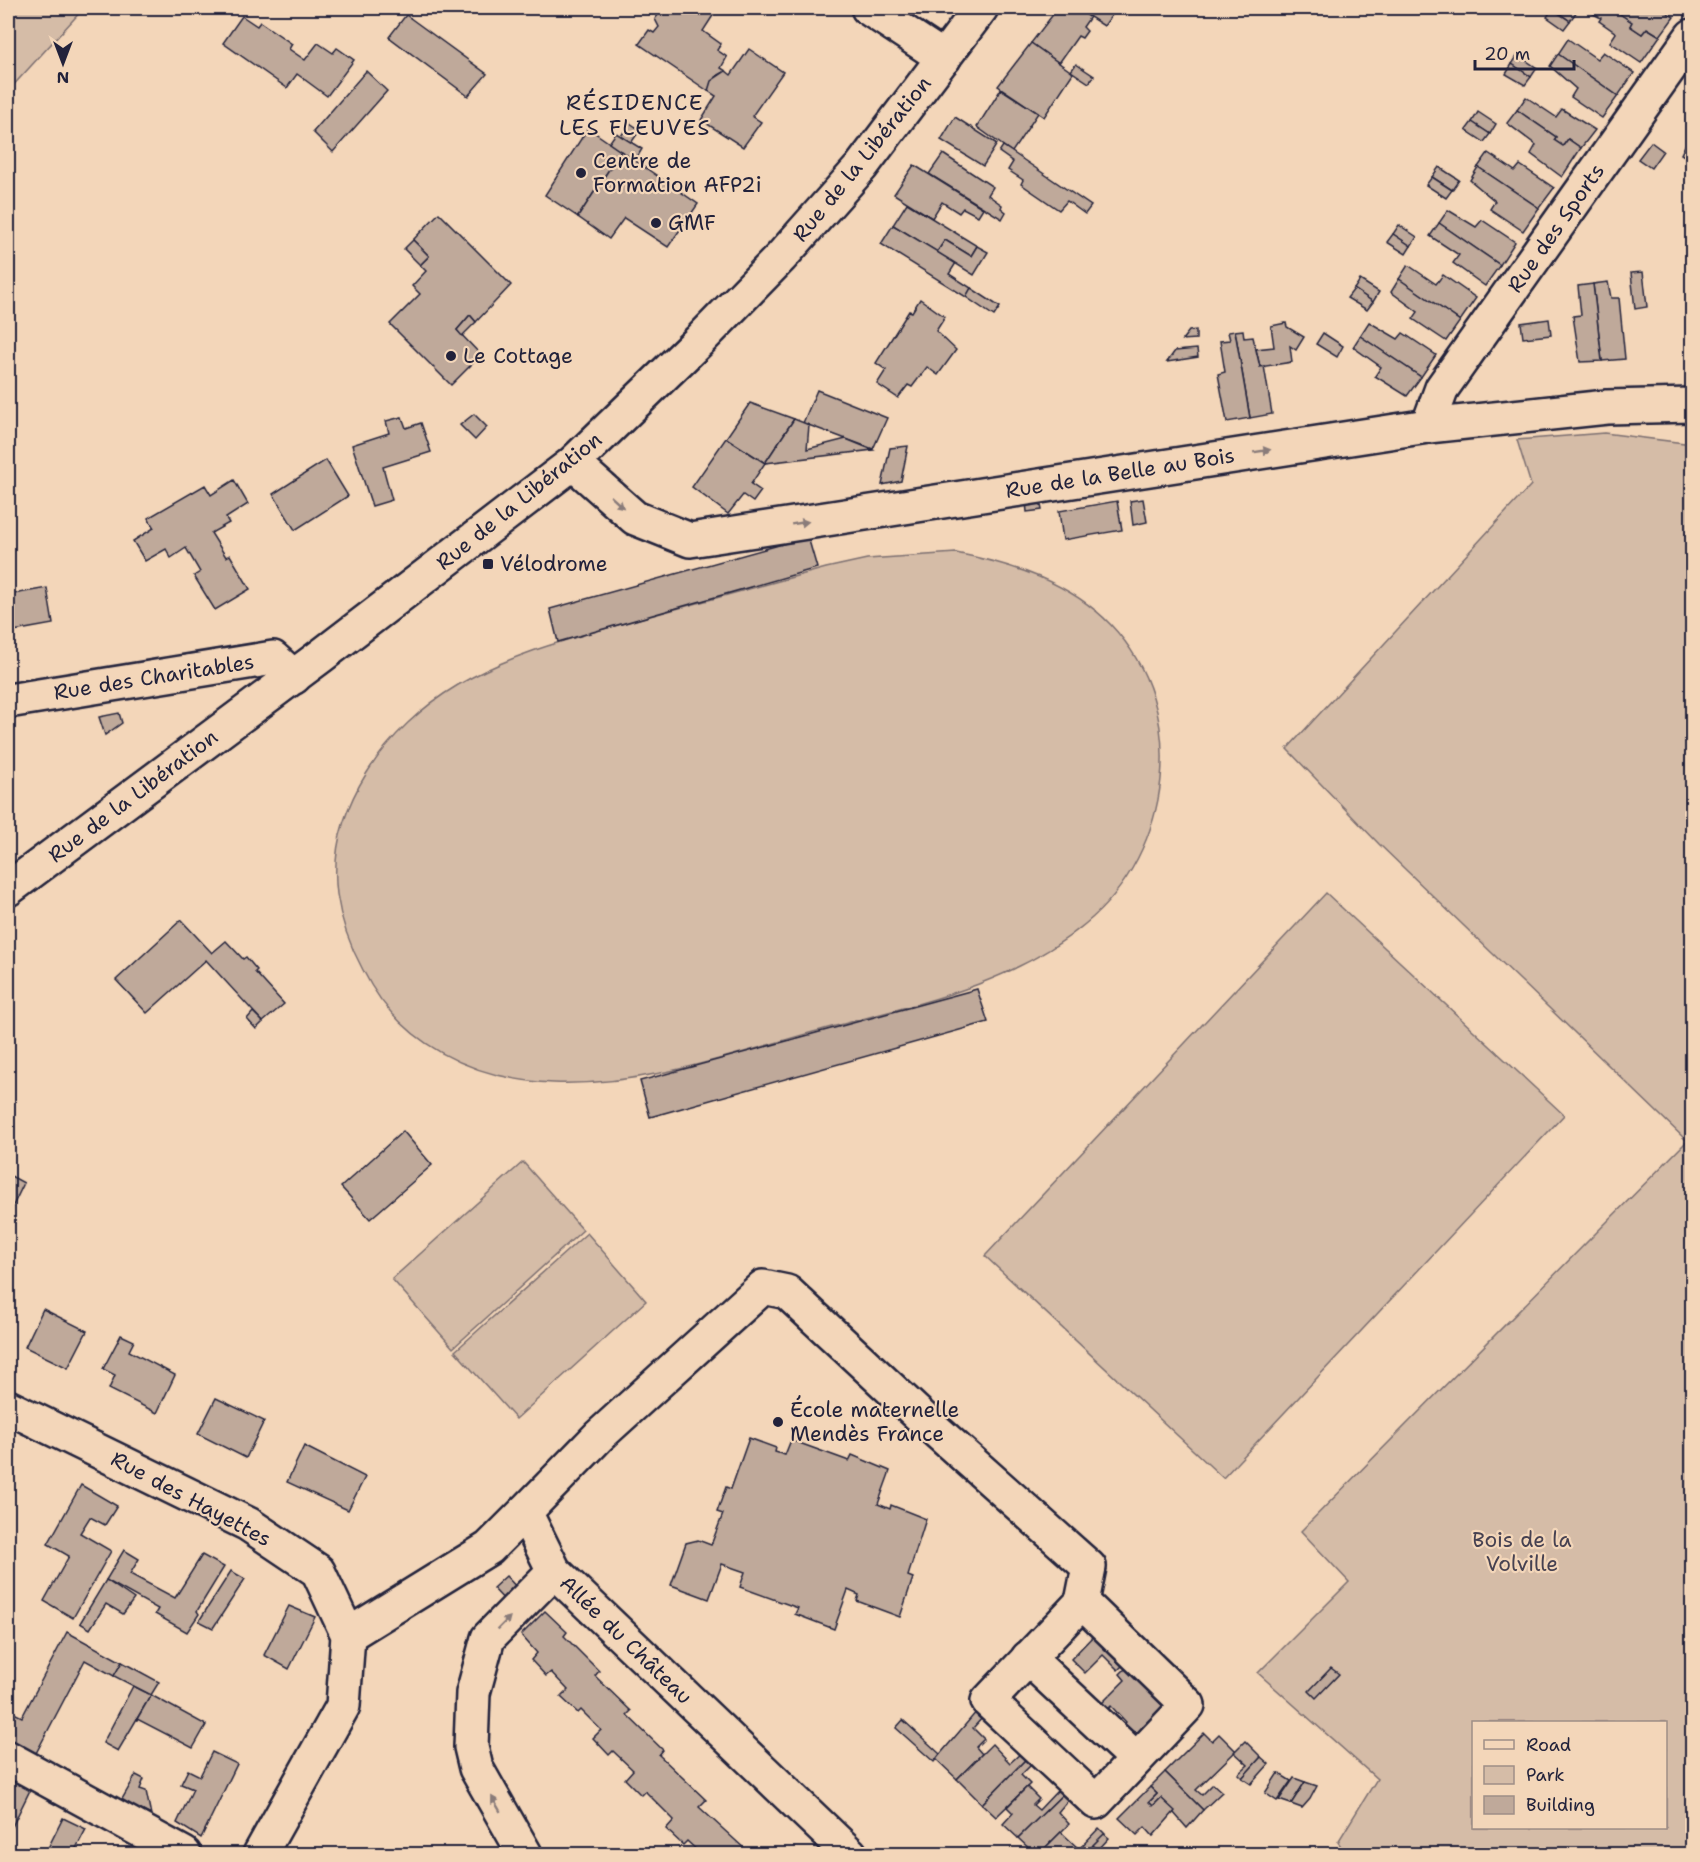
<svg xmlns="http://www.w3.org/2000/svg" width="1700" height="1862" viewBox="0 0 1700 1862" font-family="'Shantell Sans',sans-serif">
  <rect width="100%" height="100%" fill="#f3d6b9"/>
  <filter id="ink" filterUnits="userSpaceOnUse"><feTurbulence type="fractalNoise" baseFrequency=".0167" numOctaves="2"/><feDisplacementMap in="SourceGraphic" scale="12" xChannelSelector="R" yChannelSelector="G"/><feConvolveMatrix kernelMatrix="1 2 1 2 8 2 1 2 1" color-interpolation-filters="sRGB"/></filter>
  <g filter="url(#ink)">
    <g fill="#d5bca7" stroke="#7c6f71" stroke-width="1.5" fill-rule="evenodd">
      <polygon points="8,8 84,8 8,91"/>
      <path d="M 1604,433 L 1692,444 L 1692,1854 L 1346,1854 L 1338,1842 L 1377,1779 L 1258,1673 L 1349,1582 L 1301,1531 L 1687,1141 L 1379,844 L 1287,749 L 1531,485 L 1517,440 ZM 1474,1722 L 1666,1722 L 1666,1828 L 1474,1828 Z"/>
      <path d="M 956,553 C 1012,564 1070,582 1111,625 C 1191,709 1173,852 1085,924 C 1009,988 906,1006 813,1032 C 728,1056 643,1086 554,1083 C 474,1080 399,1044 363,970 C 350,946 341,922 337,894 C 326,808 387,727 458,685 C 514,652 577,637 639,619 C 701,602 764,585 826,568 L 867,559 Z"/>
      <polygon points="1326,893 1564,1115 1223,1478 985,1256"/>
      <polygon points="523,1162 583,1230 453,1348 392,1279"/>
      <polygon points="587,1233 646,1301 516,1419 455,1351"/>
    </g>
    <g fill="#bfa99a" stroke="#22223b" stroke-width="1.5">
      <polygon points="663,8 713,9 714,14 703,31 721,44 717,50 727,57 721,68 726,71 715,77 708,91 639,44 649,30 654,33 659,27 655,19"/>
      <polygon points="1058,8 1076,8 1090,17 1083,27 1087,31 1082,38 1078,36 1059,63 1031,43"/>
      <polygon points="1076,8 1117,8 1104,26"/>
      <polygon points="1553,8 1572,8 1577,11 1570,21"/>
      <polygon points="1590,8 1611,8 1632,22 1630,26 1642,34 1647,28 1660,36 1641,63 1610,42 1616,33 1599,21 1601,18 1588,11"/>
      <polygon points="1611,8 1660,8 1674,17 1660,36 1647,28 1642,34 1630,26 1632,22"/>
      <polygon points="1552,9 1570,21 1564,29 1547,17"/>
      <polygon points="406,15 487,74 468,96 389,37"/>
      <polygon points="242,16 257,26 260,22 292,44 289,49 305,60 318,43 333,53 337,48 354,60 327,96 297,74 287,88 223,43"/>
      <polygon points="1568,39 1597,59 1603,52 1634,73 1618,96 1558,54"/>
      <polygon points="1031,43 1073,73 1044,117 998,86"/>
      <polygon points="749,49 783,72 752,116 761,122 743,147 701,120 716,96 708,91 711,81 726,71 731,75"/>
      <polygon points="1558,54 1618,96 1602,118 1571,97 1576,89 1550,66"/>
      <polygon points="1518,55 1537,68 1531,77 1512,64"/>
      <polygon points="1076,64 1094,76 1089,83 1071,71"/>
      <polygon points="1512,64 1531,77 1525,85 1506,74"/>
      <polygon points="366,71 387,91 333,152 313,132"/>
      <polygon points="1001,89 1038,113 1012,152 977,127"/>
      <polygon points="1526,97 1556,117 1562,109 1595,130 1581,148 1568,139 1563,146 1554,140 1556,137 1517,110"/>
      <polygon points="1517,110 1556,137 1554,140 1563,146 1568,139 1581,148 1562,177 1531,154 1536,145 1507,123"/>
      <polygon points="1692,111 1692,125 1686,120"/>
      <polygon points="1478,112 1496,124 1490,134 1472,122"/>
      <polygon points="955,117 997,144 983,166 941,140"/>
      <polygon points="1472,122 1490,134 1484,142 1466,130"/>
      <polygon points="630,123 640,130 631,143 621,136"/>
      <polygon points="588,128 621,151 578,217 545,195"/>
      <polygon points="1692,131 1692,161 1681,154"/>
      <polygon points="616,133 642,149 635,161 609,143"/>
      <polygon points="1651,142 1663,151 1651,168 1638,159"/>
      <polygon points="1003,146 1012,152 1091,206 1085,214 1067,201 1059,210 1021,184 1023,180 1008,170 1013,162 999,152"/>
      <polygon points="621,151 698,204 668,247 624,218 609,239 578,217"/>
      <polygon points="1488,153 1515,171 1520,165 1554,188 1539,208 1478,167"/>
      <polygon points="943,154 993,187 988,195 1002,205 1001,208 1006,212 1002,219 929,174"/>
      <polygon points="914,165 983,208 978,216 963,208 959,213 942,202 932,218 894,194"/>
      <polygon points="1439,167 1459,180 1452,190 1432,177"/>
      <polygon points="1478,167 1539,208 1523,231 1490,209 1495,201 1470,180"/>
      <polygon points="1432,177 1452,190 1446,198 1426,185"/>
      <polygon points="907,203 977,246 971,256 945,240 937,252 893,225"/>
      <polygon points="1448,210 1476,227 1482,220 1515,242 1500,265 1439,223"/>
      <polygon points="439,213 511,285 476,322 470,315 457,330 481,355 451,385 390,324 420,294 412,286 426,271 420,265 429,256 413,240"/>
      <polygon points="1439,223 1500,265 1485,286 1453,263 1459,255 1430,236"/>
      <polygon points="893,225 956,263 949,274 971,288 966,297 881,244"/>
      <polygon points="1399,225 1417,237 1411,246 1393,234"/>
      <polygon points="1393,234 1411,246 1406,254 1387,242"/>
      <polygon points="413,240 429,256 420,265 404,249"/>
      <polygon points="945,240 971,256 977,246 988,252 974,275 937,252"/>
      <polygon points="1408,265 1436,284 1443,275 1476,298 1460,321 1399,279"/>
      <polygon points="1643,272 1647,307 1635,309 1631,273"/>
      <polygon points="1399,279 1460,321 1446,341 1413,319 1418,312 1391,292"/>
      <polygon points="1360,280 1379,292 1373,302 1354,289"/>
      <polygon points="1608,282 1611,298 1619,298 1625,359 1602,361 1593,284"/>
      <polygon points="1593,284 1602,361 1580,362 1573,316 1581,315 1578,286"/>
      <polygon points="971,288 1000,307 994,316 966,297"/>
      <polygon points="1354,289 1373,302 1367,310 1347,298"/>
      <polygon points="920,299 945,317 936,331 956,350 938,375 927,367 912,387 908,385 898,398 877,384 886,370 876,363 909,311 912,312"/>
      <polygon points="470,315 476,322 462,336 457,330"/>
      <polygon points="1549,319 1551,335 1523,338 1521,323"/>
      <polygon points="1369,322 1398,339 1403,333 1436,355 1421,377 1360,336"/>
      <polygon points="1286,323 1287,327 1304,337 1296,350 1290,346 1292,362 1260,367 1256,349 1274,347 1271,326"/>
      <polygon points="1196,330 1196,339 1182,340 1189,331"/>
      <polygon points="1243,330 1244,338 1253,337 1260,367 1264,366 1272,414 1250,418 1235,331"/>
      <polygon points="1235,331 1250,418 1227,422 1218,374 1225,372 1220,341 1230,340 1228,332"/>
      <polygon points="1323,333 1343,346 1337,357 1316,344"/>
      <polygon points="1360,336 1421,377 1407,396 1375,376 1381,367 1353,347"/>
      <polygon points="1197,349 1198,357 1167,362 1175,351"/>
      <polygon points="1692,349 1692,364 1688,363"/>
      <polygon points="817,390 887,418 873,449 803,423"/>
      <polygon points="750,403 794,419 765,463 726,438"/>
      <polygon points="474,414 487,427 475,440 460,425"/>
      <polygon points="402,417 406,428 421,423 431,452 383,467 392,500 372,506 352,445 389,433 386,421"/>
      <polygon points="794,419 809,425 807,449 846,439 873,450 765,463"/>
      <polygon points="726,438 765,463 751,484 761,491 753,502 743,495 728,514 692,487"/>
      <polygon points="908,446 901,481 882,485 890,448"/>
      <polygon points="326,460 348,496 295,530 273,494"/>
      <polygon points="234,480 248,504 226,518 229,523 211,533 226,557 230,555 250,589 215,610 194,576 200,572 186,548 171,558 166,549 145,561 133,541 154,528 148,518 205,485 211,495"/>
      <polygon points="1143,499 1147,522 1133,525 1130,501"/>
      <polygon points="1040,500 1042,510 1027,512 1026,502"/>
      <polygon points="1117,501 1122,530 1063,540 1059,511"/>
      <polygon points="808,537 817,568 558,642 550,609"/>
      <polygon points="47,588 53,624 8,632 8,595"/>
      <polygon points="119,713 122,723 105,735 99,717"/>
      <polygon points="181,920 212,953 226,941 243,959 246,957 257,970 255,972 284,1004 263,1022 206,960 147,1013 116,980"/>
      <polygon points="977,989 988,1022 650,1117 640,1081"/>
      <polygon points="253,1012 263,1022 256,1029 247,1019"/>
      <polygon points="403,1131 432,1165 370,1219 341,1187"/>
      <polygon points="9,1175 24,1183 8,1216 8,1178"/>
      <polygon points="43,1309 87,1331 68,1368 25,1347"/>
      <polygon points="121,1335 134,1341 129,1351 175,1375 157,1413 109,1389 115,1375 103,1369"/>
      <polygon points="216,1398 264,1421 246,1458 198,1434"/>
      <polygon points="749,1438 776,1448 775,1452 785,1455 791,1440 849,1461 852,1455 890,1471 878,1504 890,1509 891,1505 926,1519 908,1576 913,1578 900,1617 857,1601 859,1595 848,1590 834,1629 795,1614 798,1608 740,1587 745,1572 722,1564 709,1599 671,1585 686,1543 698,1540 711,1545 723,1514 717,1512 726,1487 731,1489"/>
      <polygon points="304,1446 365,1477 348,1510 287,1482"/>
      <polygon points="81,1485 117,1506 105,1525 90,1517 80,1533 111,1551 73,1618 44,1601 69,1556 48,1544"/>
      <polygon points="124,1550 139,1559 130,1574 175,1598 202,1555 224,1567 197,1611 199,1614 187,1632 155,1614 158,1609 106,1580"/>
      <polygon points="231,1571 245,1579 213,1628 199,1621"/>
      <polygon points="506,1576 521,1592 508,1604 493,1588"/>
      <polygon points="106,1580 134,1599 123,1614 106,1604 90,1629 80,1623"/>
      <polygon points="289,1606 315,1617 289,1669 264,1655"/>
      <polygon points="545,1611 567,1632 564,1636 599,1671 595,1676 631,1711 627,1715 663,1750 659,1755 706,1800 699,1807 746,1850 743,1854 701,1854 687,1841 683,1845 666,1829 674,1820 645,1791 641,1795 625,1779 633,1770 613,1751 609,1755 593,1738 601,1730 581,1710 578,1713 561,1697 568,1690 551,1672 546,1676 531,1660 537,1653 521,1635"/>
      <polygon points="67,1632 122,1662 114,1676 85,1660 34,1757 8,1741 8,1717 10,1711 22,1717"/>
      <polygon points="1094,1635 1123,1665 1118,1670 1103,1655 1085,1673 1071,1659"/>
      <polygon points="122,1662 159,1682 151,1695 114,1676"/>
      <polygon points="1126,1668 1169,1712 1143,1739 1135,1731 1130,1736 1122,1727 1126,1722 1111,1706 1106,1711 1100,1705 1125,1680 1120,1674"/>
      <polygon points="1331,1668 1339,1674 1316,1698 1309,1691"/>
      <polygon points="133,1686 151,1695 118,1751 103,1743"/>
      <polygon points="151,1695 206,1725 193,1748 137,1719"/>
      <polygon points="977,1711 983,1717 973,1728 984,1739 976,1747 982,1754 957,1779 936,1759"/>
      <polygon points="903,1720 940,1754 934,1762 896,1728"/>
      <polygon points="1204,1733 1212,1741 1219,1734 1236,1751 1196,1790 1202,1795 1213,1784 1222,1792 1203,1810 1165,1772"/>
      <polygon points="1245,1741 1261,1757 1242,1778 1238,1774 1248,1765 1234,1752"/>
      <polygon points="992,1744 1010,1763 1021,1753 1027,1758 982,1804 957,1779"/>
      <polygon points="212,1752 237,1764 201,1838 177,1823 193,1789 181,1784 188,1770 200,1776"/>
      <polygon points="1261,1757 1269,1764 1251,1784 1242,1778"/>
      <polygon points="1027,1758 1032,1764 1021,1775 1030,1784 996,1817 982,1804"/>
      <polygon points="1165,1772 1203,1810 1187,1828 1161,1798 1153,1806 1149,1802 1157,1794 1150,1787"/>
      <polygon points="1278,1773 1291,1781 1277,1801 1265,1793"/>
      <polygon points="12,1774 33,1784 8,1835 8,1784"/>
      <polygon points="136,1775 144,1779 140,1789 146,1791 151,1815 121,1801"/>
      <polygon points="1294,1778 1305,1782 1291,1804 1279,1800"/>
      <polygon points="1305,1782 1317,1786 1310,1799 1302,1808 1291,1804"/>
      <polygon points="1027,1787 1039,1799 1033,1805 1039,1810 1059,1789 1063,1794 1018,1838 1003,1824 1013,1813 1007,1807"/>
      <polygon points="1150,1787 1157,1794 1149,1802 1153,1806 1161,1798 1175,1811 1153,1836 1145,1827 1137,1835 1119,1818"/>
      <polygon points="1063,1794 1069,1799 1058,1812 1069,1824 1039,1854 1035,1854 1018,1838"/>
      <polygon points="63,1818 86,1829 73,1854 45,1854"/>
      <polygon points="1099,1828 1105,1834 1084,1854 1039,1854 1061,1832 1079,1849"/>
      <polygon points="1104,1834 1109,1838 1098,1850 1093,1845"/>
      <polygon points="8,1848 15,1851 13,1854 8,1854"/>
    </g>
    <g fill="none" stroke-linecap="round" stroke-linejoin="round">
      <g stroke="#22223b" stroke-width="38">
        <g id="minor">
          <polyline points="868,8 944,58"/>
          <polyline points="1428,426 1442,388 1692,36"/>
          <polyline points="573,463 635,518 690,540 1428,426 1607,407 1692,405"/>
          <polyline points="8,701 273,658 294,677"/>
          <polyline points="8,1407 248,1524 318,1571 348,1635 343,1706 260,1854"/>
          <polyline points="525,1512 599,1436 763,1287 787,1292 932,1427 1089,1567 1082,1602 988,1701 1096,1802 1188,1705 1082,1602"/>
          <polyline points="348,1635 489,1548 525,1512 554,1571 850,1854"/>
          <polyline points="1028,1658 1136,1759"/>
          <polyline points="8,1758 184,1854"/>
          <polyline points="525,1854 476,1768 471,1747 473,1693 488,1638 554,1571"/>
        </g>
      </g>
      <g stroke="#22223b" stroke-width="38">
        <polyline id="major" points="8,889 321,656 573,463 699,341 781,257 861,167 981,8"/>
      </g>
      <use href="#minor" stroke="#f3d6b9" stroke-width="33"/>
      <use href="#major" stroke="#f3d6b9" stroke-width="33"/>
    </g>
    <defs><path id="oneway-solid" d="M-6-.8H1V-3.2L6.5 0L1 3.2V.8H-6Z" transform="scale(1.5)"/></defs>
    <g fill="#8a7c7a">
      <use href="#oneway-solid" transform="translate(1262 451) rotate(-9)"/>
      <use href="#oneway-solid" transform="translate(617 502) rotate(42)"/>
      <use href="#oneway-solid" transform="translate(800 523) rotate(-9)"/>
      <use href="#oneway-solid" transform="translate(504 1623) rotate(-45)"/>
      <use href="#oneway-solid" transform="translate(496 1804) rotate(-120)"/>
    </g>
  </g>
  <g fill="#22223b" stroke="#f3d6b9" stroke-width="2">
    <circle cx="581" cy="173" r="6"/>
    <circle cx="656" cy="223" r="6"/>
    <circle cx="451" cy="356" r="6"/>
    <rect x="482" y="558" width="12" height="12" rx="3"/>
    <circle cx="778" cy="1422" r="6"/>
  </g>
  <g text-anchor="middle" stroke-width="4.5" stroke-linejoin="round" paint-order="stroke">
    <g font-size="21" fill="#22223b" stroke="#f3d6b9">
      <text transform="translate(862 159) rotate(-51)" y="7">Rue de la Libération</text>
      <text transform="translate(1556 228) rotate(-55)" y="7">Rue des Sports</text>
      <text transform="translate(1120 473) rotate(-9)" y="7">Rue de la Belle au Bois</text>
      <text transform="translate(519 501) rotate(-39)" y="7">Rue de la Libération</text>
      <text transform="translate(154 677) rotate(-9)" y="7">Rue des Charitables</text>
      <text transform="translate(133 796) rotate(-37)" y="7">Rue de la Libération</text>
      <text transform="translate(191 1499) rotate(28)" y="7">Rue des Hayettes</text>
      <text transform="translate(626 1640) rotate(44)" y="7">Allée du Château</text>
    </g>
    <g font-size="21" fill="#22223b" stroke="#f3d6b9" text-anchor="start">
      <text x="593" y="168">Centre de<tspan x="593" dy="24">Formation AFP2i</tspan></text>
      <text x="668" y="230">GMF</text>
      <text x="463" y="363">Le Cottage</text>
      <text x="500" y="571">Vélodrome</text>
      <text x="790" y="1417">École maternelle<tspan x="790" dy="24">Mendès France</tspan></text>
    </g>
    <g font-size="21" fill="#464151" stroke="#f3d6b9">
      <text x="1522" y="1547">Bois de la<tspan x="1522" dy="24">Volville</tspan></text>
    </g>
    <g font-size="22" letter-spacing="1.5" fill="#22223b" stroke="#f3d6b9">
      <text x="635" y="110">RÉSIDENCE<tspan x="635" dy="25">LES FLEUVES</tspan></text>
    </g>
  </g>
  <rect width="1700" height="1862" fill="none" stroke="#f3d6b9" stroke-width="30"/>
  <rect x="15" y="15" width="1670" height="1832" fill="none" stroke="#22223b" stroke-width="2" filter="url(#ink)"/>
  <rect x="1472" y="1721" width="195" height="108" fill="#f3d6b9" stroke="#9f8e87" stroke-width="1.5"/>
  <rect x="1484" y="1740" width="30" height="9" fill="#f3d6b9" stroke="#9f8e87" stroke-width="1.5"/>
  <text x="1526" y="1751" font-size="18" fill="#22223b">Road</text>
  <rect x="1484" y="1766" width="30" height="18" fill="#d5bca7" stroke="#9f8e87" stroke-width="1.5"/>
  <text x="1526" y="1781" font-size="18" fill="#22223b">Park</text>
  <rect x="1484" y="1796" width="30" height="18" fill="#bfa99a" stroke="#9f8e87" stroke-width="1.5"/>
  <text x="1526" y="1811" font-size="18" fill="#22223b">Building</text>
  <g transform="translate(63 63) rotate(180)" stroke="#f3d6b9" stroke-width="4.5" paint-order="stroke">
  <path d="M0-4.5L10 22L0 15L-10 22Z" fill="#22223b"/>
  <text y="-9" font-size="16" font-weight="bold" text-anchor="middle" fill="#22223b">N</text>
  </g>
  <path d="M1475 60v9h99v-9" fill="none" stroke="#22223b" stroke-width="3"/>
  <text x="1484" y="60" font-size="18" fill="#22223b" stroke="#f3d6b9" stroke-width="4.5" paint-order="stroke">20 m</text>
</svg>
